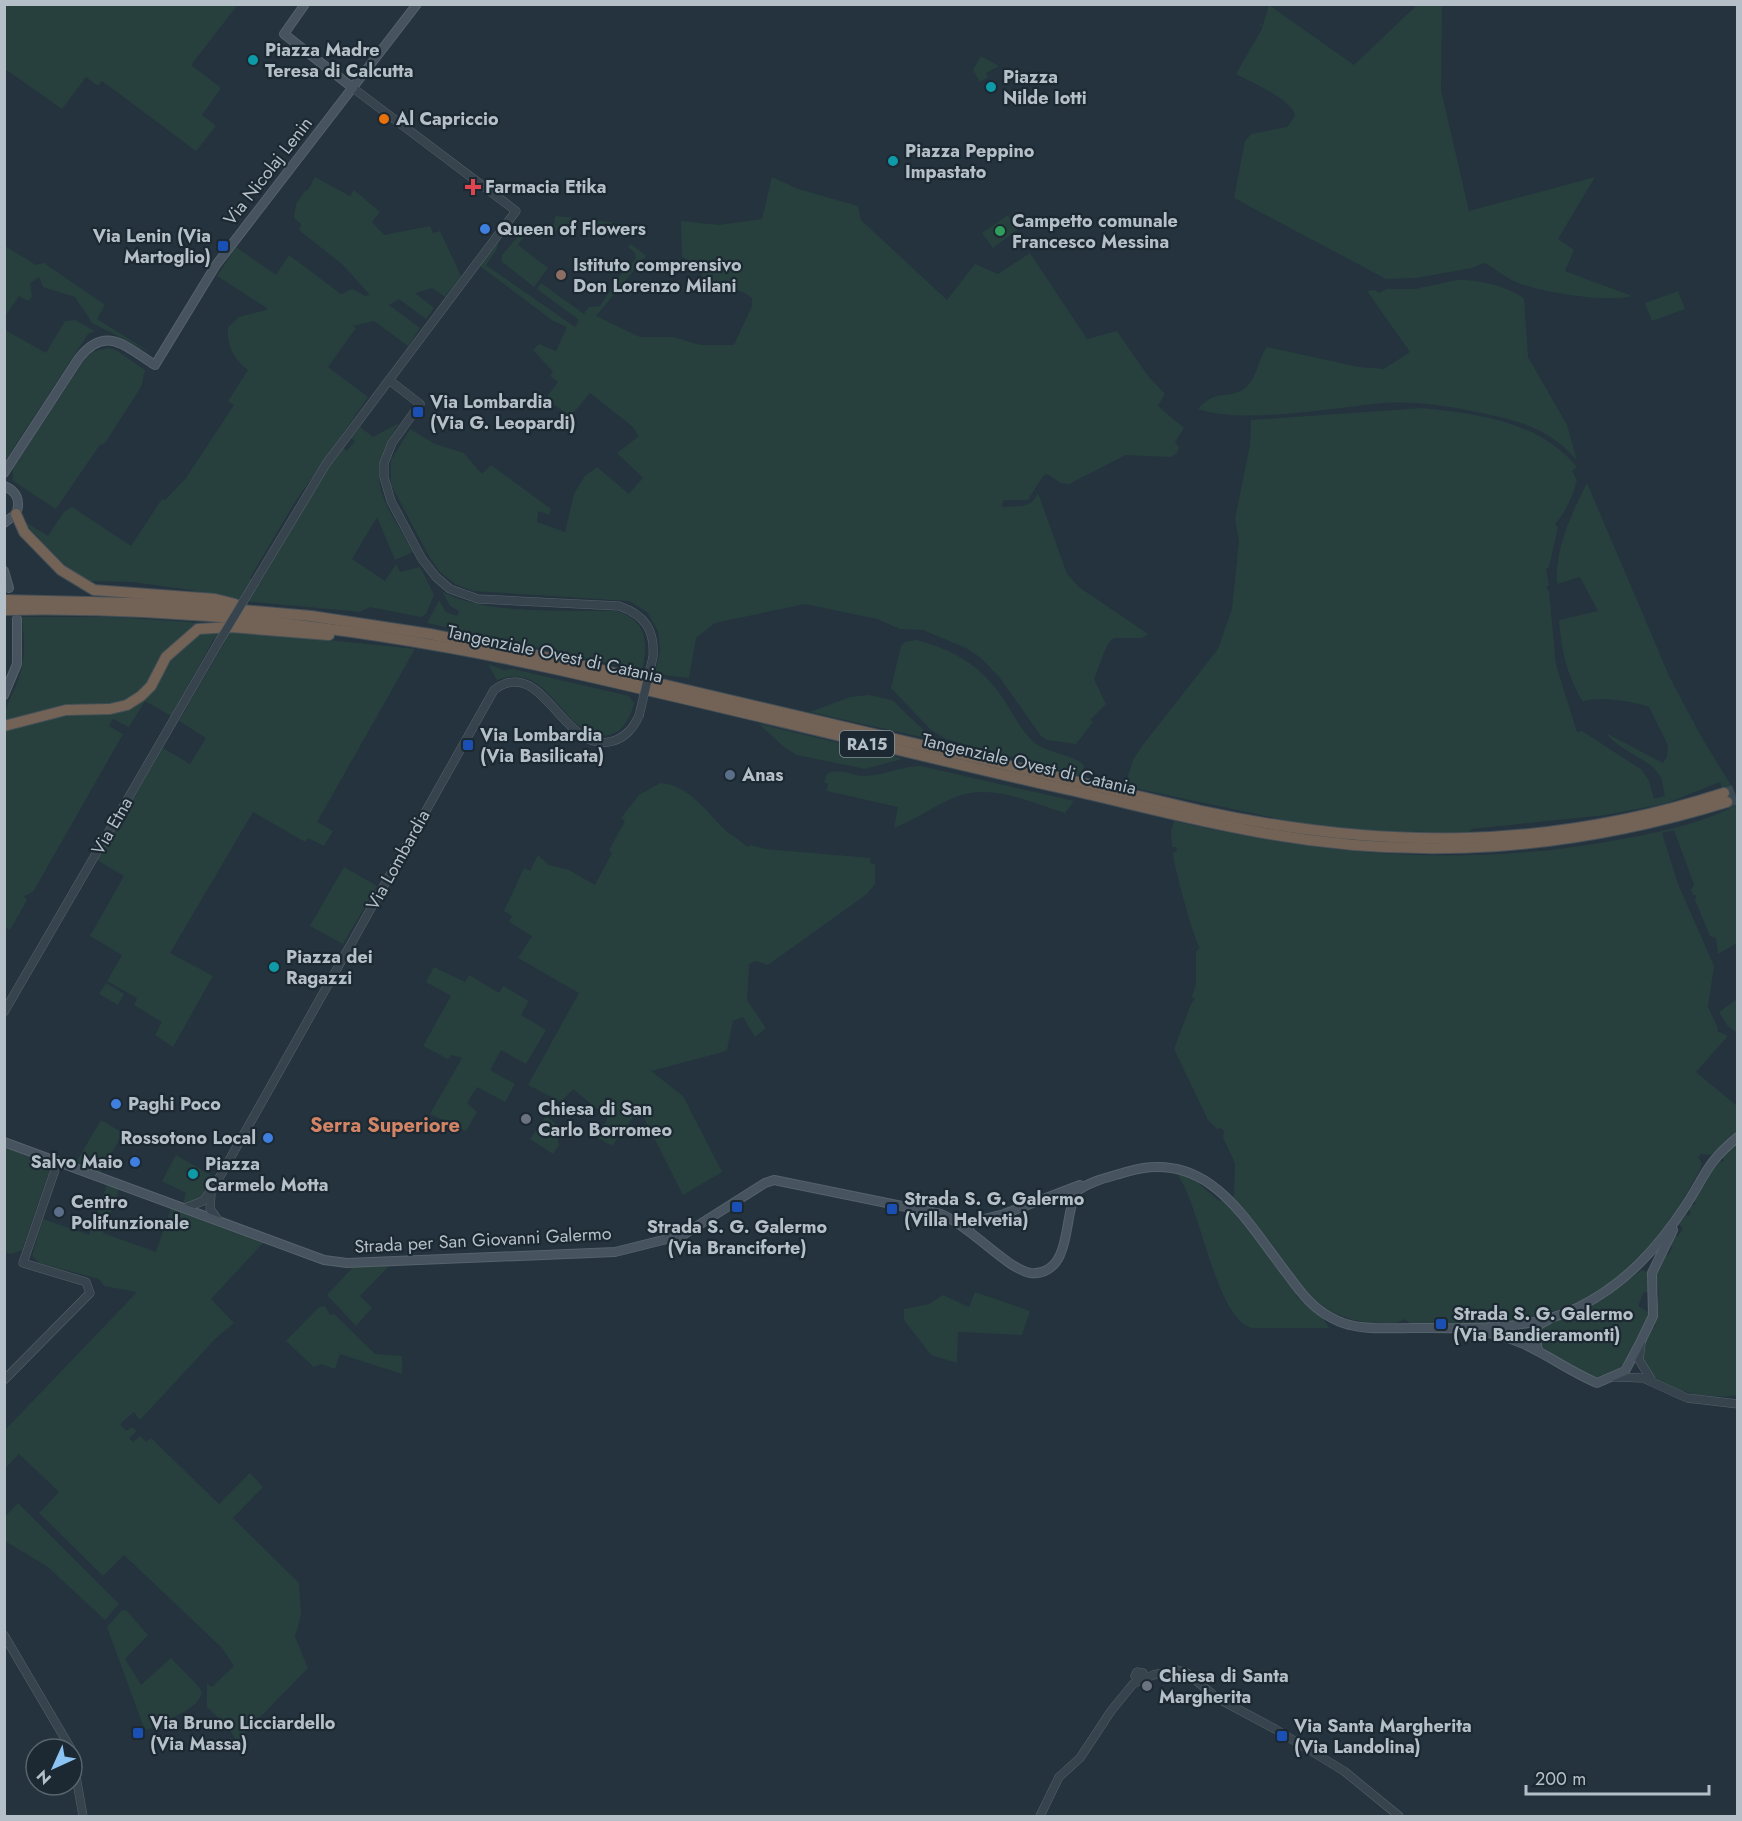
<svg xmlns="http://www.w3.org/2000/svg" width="1742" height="1821" viewBox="0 0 1742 1821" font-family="Jost,sans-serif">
  <rect width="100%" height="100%" fill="#24333d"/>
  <g fill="#27403e">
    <polygon points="233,4 236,7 191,65 221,88 202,115 216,126 196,151 102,81 98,86 86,77 62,109 5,69 5,5"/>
    <path d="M 1269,5 L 1354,65 L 1417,5 L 1442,5 L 1441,90 L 1469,211 L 1595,177 L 1558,239 L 1574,250 L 1565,271 L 1632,296 C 1607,303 1540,292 1516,282 C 1504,277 1495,268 1484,263 L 1472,268 L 1416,278 L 1386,279 L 1234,198 L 1245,141 L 1251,134 L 1287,127 L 1295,116 C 1294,100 1250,82 1236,74 L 1263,27 L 1258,24 L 1263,25 Z"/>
    <polygon points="981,56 999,66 986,73 988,77 980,82 973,70"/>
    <path d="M 315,177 L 350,196 L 354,190 L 380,212 L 372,222 L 384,235 L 430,226 L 433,233 L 440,231 L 461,276 L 445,297 L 432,288 L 415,293 L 434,308 L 426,319 L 399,299 L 389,305 L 420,328 L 408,346 L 374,321 L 353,326 L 356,328 L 328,367 L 368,397 L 295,502 L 250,578 L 259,585 L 318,483 L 343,448 L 347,451 L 355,441 L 351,438 L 360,427 L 373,437 L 399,423 C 361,479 384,500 413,552 L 395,560 L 377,517 L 352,559 L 385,581 L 396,564 L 400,572 L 420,567 L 434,595 L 426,614 L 421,617 L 370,607 L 360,612 L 233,600 L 191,590 L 132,582 L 85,581 L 71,572 L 23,521 L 48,536 L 63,513 L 72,507 L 131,546 L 162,499 L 165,500 L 186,478 L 234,405 L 228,401 L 248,370 C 234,360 226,344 228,327 L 239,317 L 266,310 L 267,308 L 217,276 L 236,247 L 276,275 L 289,255 L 341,294 L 352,289 L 365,296 L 370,295 L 343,265 L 299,230 L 301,224 L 294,218 L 296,204 L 305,191 L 308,190 Z"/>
    <path d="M 772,177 L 798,189 L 858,206 L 861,220 L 947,300 L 975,264 L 998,274 L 1030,253 L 1087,339 L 1117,331 L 1148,376 L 1165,394 L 1158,406 L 1184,428 L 1175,442 L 1179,447 L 1177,453 L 1171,457 L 1126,455 L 1069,484 L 1061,483 L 1047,474 L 1043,476 L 1028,500 L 1004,500 L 1002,504 L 1003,507 C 1020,505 1030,510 1038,493 L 1067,574 L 1079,587 L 1148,634 L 1142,638 L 1114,638 C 1105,643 1099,669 1094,679 L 1106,704 L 1090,720 L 1093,722 L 1076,744 L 1047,740 L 1041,736 L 1000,678 L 981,658 L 966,648 L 923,630 L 900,629 L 877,619 L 805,604 L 715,623 L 696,638 L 689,678 L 655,674 L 660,650 L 658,631 L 647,612 L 629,601 L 473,591 L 455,584 L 440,572 L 430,558 L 391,485 L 391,460 L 410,429 L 435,444 L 464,453 L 482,474 L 491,465 L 551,509 L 549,515 L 538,511 L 537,522 L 565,532 L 574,494 L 585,476 L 597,467 L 629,494 L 643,478 L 617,453 L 639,436 L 632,426 L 590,393 L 571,416 L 545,399 L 558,382 L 550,376 L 553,372 L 533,350 L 539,344 L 556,351 L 567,327 L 553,321 L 480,266 L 498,242 L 497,249 L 486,265 L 575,327 L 579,320 L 537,289 L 541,283 L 584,314 L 589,307 L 600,306 L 618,278 L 636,258 L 635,253 L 628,247 L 631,244 L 646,256 L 596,316 L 640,337 L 673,337 L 700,345 L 734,345 L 752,306 L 752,298 L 745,293 L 704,280 L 698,265 L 682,257 L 681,221 L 719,225 L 762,219 Z"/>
    <polygon points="1008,215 1018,229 993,248 982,233"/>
    <polygon points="555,216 576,218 579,222 578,228 559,226 557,231 553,231"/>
    <polygon points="595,220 630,225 633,230 629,234 591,230 591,223"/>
    <polygon points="527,226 530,227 518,245 548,268 534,287 501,261 502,255"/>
    <path d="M 5,246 L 36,265 L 44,263 L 105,305 L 97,319 L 153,354 L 92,323 C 87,313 81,307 75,297 L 43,287 L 39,277 L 30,283 L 32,297 L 28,301 L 19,296 L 5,316 Z"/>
    <path d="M 1457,280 C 1482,280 1503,285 1524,298 L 1528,357 L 1567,425 L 1577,461 C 1553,431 1522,421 1486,414 C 1452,407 1420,401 1385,403 C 1335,407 1244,425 1198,409 C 1216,388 1230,400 1245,388 C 1257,379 1258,359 1267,347 L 1359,367 L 1384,369 L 1410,352 L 1367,291 L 1375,290 L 1379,293 L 1387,289 L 1415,289 Z"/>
    <polygon points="1678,291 1685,309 1652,321 1645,303"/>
    <polygon points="75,320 95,331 88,334 5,461 5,330 46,353 65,321"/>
    <polygon points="108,348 116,350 145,370 141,387 105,443 99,446 56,509 13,481 13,468 86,357 91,352"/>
    <path d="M 1422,408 C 1478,414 1539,421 1577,467 L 1572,471 L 1577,480 C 1572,497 1566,512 1555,524 L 1558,527 L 1549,567 L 1546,569 L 1549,585 L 1546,587 L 1549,591 L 1556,665 L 1577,732 L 1582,731 L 1642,770 L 1649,781 L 1654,799 L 1665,796 C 1663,790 1663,781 1660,776 C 1648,757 1620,752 1606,733 L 1663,763 L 1667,757 L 1668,745 L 1649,707 C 1637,702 1594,695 1583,702 C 1566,672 1562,654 1559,620 L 1598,611 L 1580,577 L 1557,584 C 1555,547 1571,515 1587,483 L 1670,678 L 1702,738 L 1737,795 L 1737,943 L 1718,954 L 1716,938 L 1710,936 L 1695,900 L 1696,895 L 1693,895 L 1691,890 L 1694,885 L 1674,830 L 1662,833 L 1678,884 L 1714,966 L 1708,1007 L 1718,1028 L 1717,1031 L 1728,1036 L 1696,1072 L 1737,1106 L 1737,1133 L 1711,1155 L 1701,1154 L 1698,1157 L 1702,1163 L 1700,1170 C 1649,1261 1610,1306 1502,1323 L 1500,1320 L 1494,1323 L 1411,1324 L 1404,1319 C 1397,1325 1390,1323 1381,1323 C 1348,1323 1322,1311 1301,1285 L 1296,1292 L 1296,1296 L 1323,1318 L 1329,1328 L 1252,1328 C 1215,1319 1200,1201 1176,1173 L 1195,1180 L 1219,1201 L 1234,1196 L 1235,1163 L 1223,1138 L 1224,1131 L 1221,1128 L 1217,1129 L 1208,1120 L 1174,1049 L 1191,1004 L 1195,999 L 1192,997 L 1196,984 L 1196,952 L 1200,947 C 1195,943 1173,864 1173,853 L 1177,851 L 1176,847 L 1172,847 L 1171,831 L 1174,821 C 1319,855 1463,868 1611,841 C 1651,834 1692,826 1729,809 L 1720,782 L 1667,803 L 1606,815 L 1472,829 L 1467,833 L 1355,830 L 1293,822 L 1125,786 L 1133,760 L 1142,746 L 1218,649 L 1232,609 L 1239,541 L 1235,519 L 1250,445 L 1251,420 Z"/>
    <path d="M 442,591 C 479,615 570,610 616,611 C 648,620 648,643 642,671 L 427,623 L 439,600 L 446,612 L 457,616 L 459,611 L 450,606 Z"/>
    <path d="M 22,617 L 115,617 L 201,623 L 178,640 L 147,687 L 125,702 L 5,723 C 4,704 15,693 20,674 C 26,655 24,637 22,617 Z"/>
    <polygon points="233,630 415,649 317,822 333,831 324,846 308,838 305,842 253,812 170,953 213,976 173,1047 155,1035 162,1022 134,1005 137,998 107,981 122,955 90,936 124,876 97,860 163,748 190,764 206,738 179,721 226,640 214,639 171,716 145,701 129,727 113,719 109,726 123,734 33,892 24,896 27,900 10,930 5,927 5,730 78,712 106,713 154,690 174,654 195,636 208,631"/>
    <path d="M 917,640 C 960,652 984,668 1008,706 C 1016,719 1023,733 1035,743 C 1047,753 1079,756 1084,766 L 1081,776 L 946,739 L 931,730 L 891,688 L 901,646 L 905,642 Z"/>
    <path d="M 488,664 L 504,670 L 513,669 L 629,696 L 634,703 C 628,726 616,741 591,734 C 556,716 544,662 497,680 Z"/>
    <polygon points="868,695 892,700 934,740 810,712 850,697"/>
    <polygon points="759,724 894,756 902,759 865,769 797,755 785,748"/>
    <path d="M 921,766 L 1074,801 L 1065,813 C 1030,802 990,782 953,798 C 933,807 915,820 894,828 L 898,807 L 827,791 L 828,784 L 824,782 L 827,774 C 839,767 852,776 864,776 C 883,776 901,766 921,766 Z"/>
    <path d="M 660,783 C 689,785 706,811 725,830 C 732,836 741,841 748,847 L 751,845 L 765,849 L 871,858 L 870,862 L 875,865 L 875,884 L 867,894 L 768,965 L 756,961 L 749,964 L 747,1000 L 766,1028 L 755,1037 L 743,1017 L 733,1021 L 727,1050 L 723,1052 L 651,1071 L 683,1096 L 722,1172 L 683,1195 L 644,1118 L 635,1115 L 612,1146 L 593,1135 L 606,1122 L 607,1117 L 573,1089 L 561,1102 L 528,1085 L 579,993 L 518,958 L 532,936 L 509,922 L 512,916 L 504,911 L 524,868 L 530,871 L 538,855 L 549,865 L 569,870 L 595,885 L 612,853 L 609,850 L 625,821 L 621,818 L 639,795 Z"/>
    <polygon points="344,867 377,886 343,944 310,926"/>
    <polygon points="434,967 465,982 469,975 499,993 503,986 529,1001 521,1015 546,1030 526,1064 501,1050 490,1070 515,1084 505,1102 477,1087 467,1103 477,1112 466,1131 430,1114 462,1058 452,1055 448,1059 423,1046 451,996 426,982"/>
    <polygon points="106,983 124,994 118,1005 99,994"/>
    <polygon points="1737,999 1737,1033 1727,1025 1719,1012"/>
    <polygon points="546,1116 560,1127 557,1133 559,1145 553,1154 530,1139"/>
    <polygon points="101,1120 123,1133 100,1173 75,1164"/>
    <path d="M 1737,1141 L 1737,1395 C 1713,1401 1653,1390 1643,1363 C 1638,1351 1647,1338 1651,1327 L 1655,1327 L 1654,1321 L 1658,1319 L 1655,1317 L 1659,1292 L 1655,1274 L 1664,1254 L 1668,1255 L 1672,1248 L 1670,1242 L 1674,1235 L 1678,1236 L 1683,1229 L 1679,1224 L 1686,1214 L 1688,1216 L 1691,1213 L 1688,1209 L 1691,1205 L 1696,1204 L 1693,1200 L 1717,1160 L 1722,1162 L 1724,1160 L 1721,1155 Z"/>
    <polygon points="5,1147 51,1166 22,1250 11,1254 5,1252"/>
    <path d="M 176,1155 L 214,1177 C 207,1190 200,1204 183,1204 L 186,1193 L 162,1181 Z"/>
    <polygon points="107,1185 118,1189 118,1193 103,1233 156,1252 171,1208 264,1242 211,1299 234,1323 216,1338 140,1420 134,1412 120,1424 126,1431 132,1427 137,1431 129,1438 133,1442 140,1436 146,1442 151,1438 219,1504 250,1473 263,1487 233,1518 299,1583 301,1615 295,1637 308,1668 237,1741 227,1726 207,1707 207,1684 212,1687 234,1666 222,1648 124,1555 103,1576 39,1513 59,1492 19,1454 5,1468 5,1430 137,1292 104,1286 99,1279 39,1263 32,1256 43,1219 89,1235"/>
    <polygon points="355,1265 390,1265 360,1296 372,1308 356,1326 327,1295"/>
    <path d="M 1642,1270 L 1650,1273 L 1646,1280 L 1650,1281 L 1651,1293 L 1644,1292 L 1638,1306 L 1650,1313 C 1639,1336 1627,1382 1594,1379 L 1541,1348 L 1537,1331 L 1544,1324 L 1598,1302 Z"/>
    <polygon points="975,1292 1030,1311 1022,1335 958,1332 957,1363 931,1355 904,1320 904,1309 929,1304 943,1295 969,1307"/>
    <polygon points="325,1306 330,1315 334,1314 375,1354 402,1356 402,1374 340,1354 335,1369 321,1364 314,1367 286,1341 319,1307"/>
    <polygon points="18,1503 119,1604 105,1620 48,1567 5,1541 5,1517"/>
    <path d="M 122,1610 L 127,1611 L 148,1635 L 125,1659 L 141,1685 L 171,1658 L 199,1687 L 202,1693 C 195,1714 165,1717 148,1730 L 144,1728 L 107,1627 Z"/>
  </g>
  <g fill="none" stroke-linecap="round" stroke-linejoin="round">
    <g stroke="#3a4852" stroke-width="10" stroke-dasharray="10 5" stroke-linecap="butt">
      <polyline points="1724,793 1738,789"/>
      <polyline points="1727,802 1738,799"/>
    </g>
    <g stroke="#56626b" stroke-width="9">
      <g id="tertiary">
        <path d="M 389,380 L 420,404 L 392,443 L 384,463 L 384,477 L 391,501 L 422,559 L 436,577 L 450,589 L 478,599 L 619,606 C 645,615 655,630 653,657"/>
        <polyline points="255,582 326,464 516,211 353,88"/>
        <polyline points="4,1012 220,640"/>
        <polyline points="211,1194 210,1209 218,1220"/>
        <path d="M 185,1208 L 203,1201 L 214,1187 L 494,690 C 543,653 563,756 613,741 C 626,737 633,728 639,716"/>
        <polyline points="1641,1343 1639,1360 1651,1379"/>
        <polyline points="1614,1377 1643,1378 1687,1398 1738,1404"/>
        <polyline points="4,1380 90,1293 86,1282 23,1263 58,1161"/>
        <polyline points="4,1635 71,1749"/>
        <polyline points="1140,1680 1135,1676 1137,1672 1143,1673 1143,1678"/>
        <polyline points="72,1754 83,1816"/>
        <polyline points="1040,1816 1059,1777 1080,1758 1111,1711 1133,1684 1153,1675 1177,1670 1187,1673 1217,1698 1275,1729 1344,1771 1399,1816"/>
      </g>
    </g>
    <g stroke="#56626b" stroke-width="10">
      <g id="secondary">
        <polyline points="305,4 284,34 353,88"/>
        <path d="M 4,473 L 79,358 C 106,324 126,347 155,365 L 216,265 L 417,4"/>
        <path d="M 4,486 C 17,491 21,501 16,514 L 4,523"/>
        <polyline points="4,571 9,588"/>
        <polyline points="4,695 17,664 17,619"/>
        <path d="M 4,1142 L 324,1260 L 347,1263 L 615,1252 L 683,1235 L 765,1183 L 774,1180 L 941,1214 C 970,1226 1006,1268 1030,1273 C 1043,1275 1055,1267 1060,1255 C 1069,1235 1067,1212 1076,1192 C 1089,1181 1110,1177 1126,1172 C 1209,1147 1245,1220 1288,1275 C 1299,1290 1309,1304 1325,1314 C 1333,1319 1341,1323 1350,1325 C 1370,1330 1393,1328 1413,1328 C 1467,1328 1529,1332 1579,1307 C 1625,1284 1658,1248 1686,1205 C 1706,1174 1707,1162 1738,1137"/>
        <polyline points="968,1230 972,1222 1004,1214 1080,1185"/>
        <path d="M 1481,1332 C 1527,1337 1557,1366 1597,1383 L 1625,1371 L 1641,1341 L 1653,1316 L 1652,1273 L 1673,1230"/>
        <polyline points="1538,1350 1534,1333 1539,1325 1548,1320"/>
      </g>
    </g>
    <g stroke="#434f58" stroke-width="12">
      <g id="motorway">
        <polyline points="16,514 24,532 61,570 94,590 215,599 235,604"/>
        <path d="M 4,600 L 172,604 L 311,616 L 430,634 L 559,660 L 1202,811 C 1382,850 1548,850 1724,793"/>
        <path d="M 4,610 C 190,606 374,629 555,669 C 721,706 886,748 1052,786 C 1121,801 1189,820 1258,832 C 1419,862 1571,850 1727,802"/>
        <polyline points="4,726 66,710 110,709 127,705 141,696 151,686 166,657 198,629 231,627 329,635"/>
      </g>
    </g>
    <use href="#tertiary" stroke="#38444d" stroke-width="8"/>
    <use href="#secondary" stroke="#475460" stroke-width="8"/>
    <use href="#motorway" stroke="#736356" stroke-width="10"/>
    <g stroke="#56626b" stroke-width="9" stroke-linecap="butt">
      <g id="tertiary-bridge">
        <polyline points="220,640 255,582"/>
        <polyline points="639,716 653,657"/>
      </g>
    </g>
    <use href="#tertiary-bridge" stroke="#38444d" stroke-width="8"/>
  </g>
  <g fill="#0f9aa8" stroke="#1d2932" stroke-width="2">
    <circle cx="253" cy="60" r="6"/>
    <circle cx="991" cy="87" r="6"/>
    <circle cx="893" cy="161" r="6"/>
    <circle cx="274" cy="967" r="6"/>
    <circle cx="193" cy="1174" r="6"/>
  </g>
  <circle fill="#e8710a" stroke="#1d2932" stroke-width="2" cx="384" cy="119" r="6"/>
  <path fill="#e0444e" stroke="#1d2932" stroke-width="2" d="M470 178h6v6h6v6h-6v6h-6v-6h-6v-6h6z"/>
  <g fill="#3f7fe0" stroke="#1d2932" stroke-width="2">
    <circle cx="485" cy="229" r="6"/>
    <circle cx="116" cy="1104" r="6"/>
    <circle cx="268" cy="1138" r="6"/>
    <circle cx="135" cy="1162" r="6"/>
  </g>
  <circle fill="#2e9e5b" stroke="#1d2932" stroke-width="2" cx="1000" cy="231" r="6"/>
  <g fill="#1a4fb4" stroke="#1d2932" stroke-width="2">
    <rect x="217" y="240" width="12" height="12" rx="3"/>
    <rect x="412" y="406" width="12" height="12" rx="3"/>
    <rect x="462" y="739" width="12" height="12" rx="3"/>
    <rect x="731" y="1201" width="12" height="12" rx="3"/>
    <rect x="886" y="1203" width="12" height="12" rx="3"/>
    <rect x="1435" y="1318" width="12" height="12" rx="3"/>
    <rect x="132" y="1727" width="12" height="12" rx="3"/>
    <rect x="1276" y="1730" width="12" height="12" rx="3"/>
  </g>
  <circle fill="#8d6e63" stroke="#1d2932" stroke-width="2" cx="561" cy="275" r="6"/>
  <g fill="#5c6f8a" stroke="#1d2932" stroke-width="2">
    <circle cx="730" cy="775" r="6"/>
    <circle cx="59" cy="1212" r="6"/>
  </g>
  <g fill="#6b7280" stroke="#1d2932" stroke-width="2">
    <circle cx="526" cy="1119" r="6"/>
    <circle cx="1147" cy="1686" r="6"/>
  </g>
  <g text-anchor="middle" stroke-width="4.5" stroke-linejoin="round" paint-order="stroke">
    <rect fill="#1d2932" stroke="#87929b" stroke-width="1.5" x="840" y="731" width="54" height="26" rx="4.5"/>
    <g font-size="16" font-weight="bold" fill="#b4bfc8">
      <text x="867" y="750">RA15</text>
    </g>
    <g font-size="18" font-weight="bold" fill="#b4bfc8" stroke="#1d2932" text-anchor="start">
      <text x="265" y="56">Piazza Madre<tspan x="265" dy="21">Teresa di Calcutta</tspan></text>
      <text x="1003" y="83">Piazza<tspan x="1003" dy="21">Nilde Iotti</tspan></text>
      <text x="396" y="125">Al Capriccio</text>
      <text x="905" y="157">Piazza Peppino<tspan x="905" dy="21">Impastato</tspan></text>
      <text x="485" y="193">Farmacia Etika</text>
      <text x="1012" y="227">Campetto comunale<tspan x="1012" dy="21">Francesco Messina</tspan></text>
      <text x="497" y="235">Queen of Flowers</text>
      <text x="211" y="242" text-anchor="end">Via Lenin (Via<tspan x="211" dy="21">Martoglio)</tspan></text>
      <text x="573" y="271">Istituto comprensivo<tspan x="573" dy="21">Don Lorenzo Milani</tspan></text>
      <text x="430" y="408">Via Lombardia<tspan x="430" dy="21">(Via G. Leopardi)</tspan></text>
      <text x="480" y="741">Via Lombardia<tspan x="480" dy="21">(Via Basilicata)</tspan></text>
      <text x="742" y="781">Anas</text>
      <text x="286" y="963">Piazza dei<tspan x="286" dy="21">Ragazzi</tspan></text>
      <text x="128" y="1110">Paghi Poco</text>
      <text x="538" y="1115">Chiesa di San<tspan x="538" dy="21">Carlo Borromeo</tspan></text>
      <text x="256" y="1144" text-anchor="end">Rossotono Local</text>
      <text x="123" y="1168" text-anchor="end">Salvo Maio</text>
      <text x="205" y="1170">Piazza<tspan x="205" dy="21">Carmelo Motta</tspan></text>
      <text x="904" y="1205">Strada S. G. Galermo<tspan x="904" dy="21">(Villa Helvetia)</tspan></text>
      <text x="71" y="1208">Centro<tspan x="71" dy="21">Polifunzionale</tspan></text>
      <text x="737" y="1233" text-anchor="middle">Strada S. G. Galermo<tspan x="737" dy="21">(Via Branciforte)</tspan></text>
      <text x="1453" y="1320">Strada S. G. Galermo<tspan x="1453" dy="21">(Via Bandieramonti)</tspan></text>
      <text x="1159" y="1682">Chiesa di Santa<tspan x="1159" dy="21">Margherita</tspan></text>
      <text x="150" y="1729">Via Bruno Licciardello<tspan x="150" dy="21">(Via Massa)</tspan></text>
      <text x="1294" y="1732">Via Santa Margherita<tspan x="1294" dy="21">(Via Landolina)</tspan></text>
    </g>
    <g font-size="18" fill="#b4bfc8" stroke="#1d2932">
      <text transform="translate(268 171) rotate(-52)" y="6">Via Nicolaj Lenin</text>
      <text transform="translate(555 654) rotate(12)" y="6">Tangenziale Ovest di Catania</text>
      <text transform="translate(1029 764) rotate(13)" y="6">Tangenziale Ovest di Catania</text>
      <text transform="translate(112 826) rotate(-60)" y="6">Via Etna</text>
      <text transform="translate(398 860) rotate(-61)" y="6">Via Lombardia</text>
      <text transform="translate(483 1240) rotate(-3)" y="6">Strada per San Giovanni Galermo</text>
    </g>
    <g font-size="20" font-weight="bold" fill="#d28465" stroke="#1d2932">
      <text x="385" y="1132">Serra Superiore</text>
    </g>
  </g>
  <rect width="1742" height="1821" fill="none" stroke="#b4bfc8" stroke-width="12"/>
  <g transform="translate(54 1767) rotate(225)"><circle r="28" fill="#1d2932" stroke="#59656e" stroke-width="1.5"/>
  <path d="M0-4.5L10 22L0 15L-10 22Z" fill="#8cc5f5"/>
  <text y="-9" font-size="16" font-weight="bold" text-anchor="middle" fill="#b4bfc8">N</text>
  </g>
  <path d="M1526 1785v9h183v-9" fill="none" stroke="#b4bfc8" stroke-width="3"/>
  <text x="1535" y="1785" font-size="18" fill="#b4bfc8" stroke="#1d2932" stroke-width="4.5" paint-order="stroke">200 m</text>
</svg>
